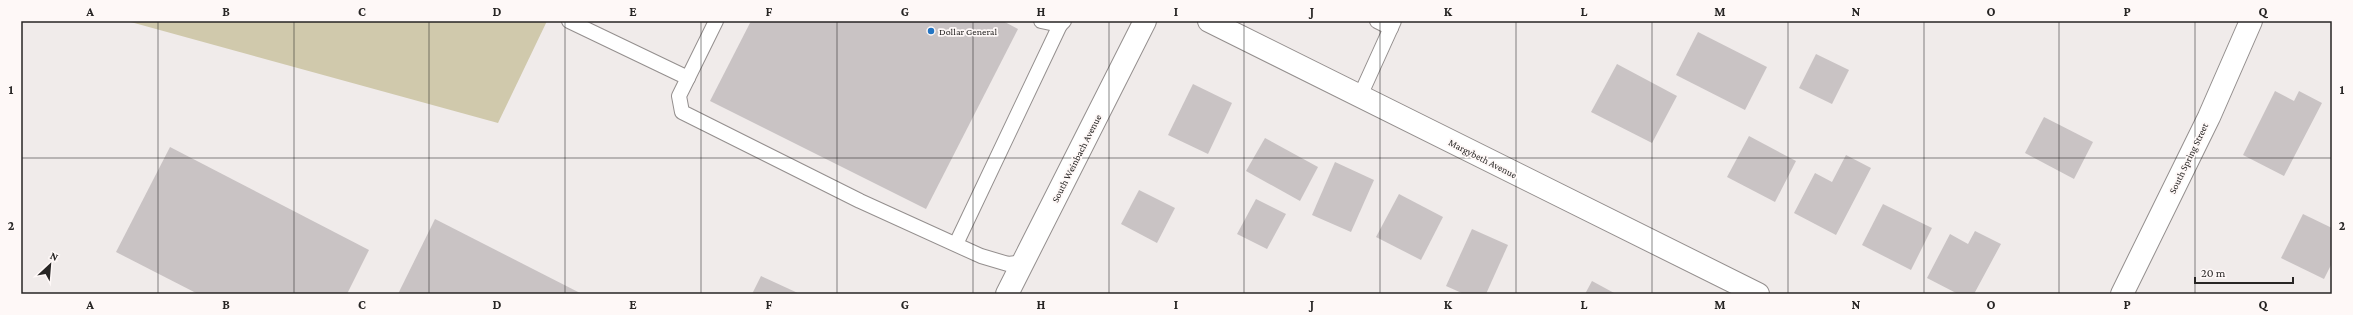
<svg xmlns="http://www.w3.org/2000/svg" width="2353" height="315" viewBox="0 0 2353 315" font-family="'Crimson Pro',serif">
  <rect width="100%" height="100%" fill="#f0ebea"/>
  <polygon fill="#d0c9ac" points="127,21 547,21 498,123"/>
  <g fill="#c9c3c4">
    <polygon points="751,21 1003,21 1018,29 926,209 710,101"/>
    <polygon points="1698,32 1767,67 1745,110 1676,75"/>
    <polygon points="1816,54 1849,70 1832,104 1799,88"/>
    <polygon points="1617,64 1677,96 1652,143 1591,112"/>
    <polygon points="1193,84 1232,103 1208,154 1168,135"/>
    <polygon points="2275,91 2294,101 2299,91 2322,103 2284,176 2243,155"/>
    <polygon points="2044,117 2093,142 2074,179 2025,153"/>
    <polygon points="1749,136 1796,161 1775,202 1727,177"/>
    <polygon points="1265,138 1318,167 1300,201 1246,171"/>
    <polygon points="170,147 369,250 347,294 198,294 116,252"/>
    <polygon points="1846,155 1871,168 1836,235 1794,213 1815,173 1832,182"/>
    <polygon points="1335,162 1374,180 1351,232 1312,215"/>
    <polygon points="1139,190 1175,208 1157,243 1121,224"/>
    <polygon points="1399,194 1443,217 1421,260 1376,237"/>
    <polygon points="1256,199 1286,214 1267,249 1237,234"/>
    <polygon points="1883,204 1932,228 1911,270 1862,245"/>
    <polygon points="2303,214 2332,228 2332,263 2324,279 2281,258"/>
    <polygon points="435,219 582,294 398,294"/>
    <polygon points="1472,229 1508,245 1486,294 1464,294 1446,286"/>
    <polygon points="1975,231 2001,244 1974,294 1958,294 1927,278 1950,234 1968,244"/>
    <polygon points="761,276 800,294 752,294"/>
    <polygon points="1592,281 1616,294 1585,294"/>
  </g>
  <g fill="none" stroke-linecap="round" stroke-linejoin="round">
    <g stroke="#948f8e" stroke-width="16">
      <g id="service">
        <polyline points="569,21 688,78"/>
        <polyline points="716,21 679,96 682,112 860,201 981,256 1008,264 1024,262"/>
        <polyline points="1041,21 1060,25 1064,21"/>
        <polyline points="1377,21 1391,28"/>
        <polyline points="1360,96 1394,21"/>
        <polyline points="956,244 1060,25"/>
      </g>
    </g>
    <g stroke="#948f8e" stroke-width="24">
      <g id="minor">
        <polyline points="1209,21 1758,294"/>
        <polyline points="2122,294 2209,117 2251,21"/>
      </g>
    </g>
    <g stroke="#948f8e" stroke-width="24">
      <polyline id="tertiary" points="1007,294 1145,21"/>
    </g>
    <use href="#service" stroke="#fff" stroke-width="14"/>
    <use href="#minor" stroke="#fff" stroke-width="22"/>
    <use href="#tertiary" stroke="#fff" stroke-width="22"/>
  </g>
  <path fill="none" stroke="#272524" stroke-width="1" stroke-opacity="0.55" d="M 158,21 L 158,294M 294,21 L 294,294M 429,21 L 429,294M 565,21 L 565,294M 701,21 L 701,294M 837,21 L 837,294M 973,21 L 973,294M 1109,21 L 1109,294M 1244,21 L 1244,294M 1380,21 L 1380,294M 1516,21 L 1516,294M 1652,21 L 1652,294M 1788,21 L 1788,294M 1924,21 L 1924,294M 2059,21 L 2059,294M 2195,21 L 2195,294M 21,158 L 2332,158"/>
  <circle fill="#2375c3" stroke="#fef8f7" stroke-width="1.5" cx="931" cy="31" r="4"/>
  <g text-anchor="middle" stroke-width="3.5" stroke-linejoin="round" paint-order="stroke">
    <g font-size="10" fill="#272524" stroke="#fef8f7" text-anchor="start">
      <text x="939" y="35">Dollar General</text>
    </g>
    <g font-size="10" fill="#272524" stroke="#fef8f7">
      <text transform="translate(1076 158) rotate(-63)" y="4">South Weinbach Avenue</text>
      <text transform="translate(1483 158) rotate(27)" y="4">Margybeth Avenue</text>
      <text transform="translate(2188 158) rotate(-64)" y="4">South Spring Street</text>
    </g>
  </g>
  <rect width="2353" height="315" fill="none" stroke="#fef8f7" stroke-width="44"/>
  <g transform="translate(50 265) rotate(26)" stroke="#fef8f7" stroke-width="3" paint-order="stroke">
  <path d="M0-3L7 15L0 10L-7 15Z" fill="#272524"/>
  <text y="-6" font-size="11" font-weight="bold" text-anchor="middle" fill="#272524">N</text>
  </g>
  <path d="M2195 277v6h98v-6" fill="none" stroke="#272524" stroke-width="2"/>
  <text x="2201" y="277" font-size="12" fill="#272524" stroke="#fef8f7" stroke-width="3" paint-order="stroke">20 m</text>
  <rect x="22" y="22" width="2309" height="271" fill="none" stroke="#272524" stroke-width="1.5"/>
  <g font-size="13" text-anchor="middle" font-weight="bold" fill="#272524">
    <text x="90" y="16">A</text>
    <text x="226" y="16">B</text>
    <text x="362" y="16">C</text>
    <text x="497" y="16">D</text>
    <text x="633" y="16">E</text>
    <text x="769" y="16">F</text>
    <text x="905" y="16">G</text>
    <text x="1041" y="16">H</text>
    <text x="1176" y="16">I</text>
    <text x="1312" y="16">J</text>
    <text x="1448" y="16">K</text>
    <text x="1584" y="16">L</text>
    <text x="1720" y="16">M</text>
    <text x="1856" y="16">N</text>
    <text x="1991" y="16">O</text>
    <text x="2127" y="16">P</text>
    <text x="2263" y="16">Q</text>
    <text x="11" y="94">1</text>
    <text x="2342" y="94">1</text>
    <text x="11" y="230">2</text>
    <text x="2342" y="230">2</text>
    <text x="90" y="309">A</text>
    <text x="226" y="309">B</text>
    <text x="362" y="309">C</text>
    <text x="497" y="309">D</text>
    <text x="633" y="309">E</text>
    <text x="769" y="309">F</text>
    <text x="905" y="309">G</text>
    <text x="1041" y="309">H</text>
    <text x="1176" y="309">I</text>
    <text x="1312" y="309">J</text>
    <text x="1448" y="309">K</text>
    <text x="1584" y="309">L</text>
    <text x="1720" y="309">M</text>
    <text x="1856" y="309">N</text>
    <text x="1991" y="309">O</text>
    <text x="2127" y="309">P</text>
    <text x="2263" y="309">Q</text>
  </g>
</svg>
